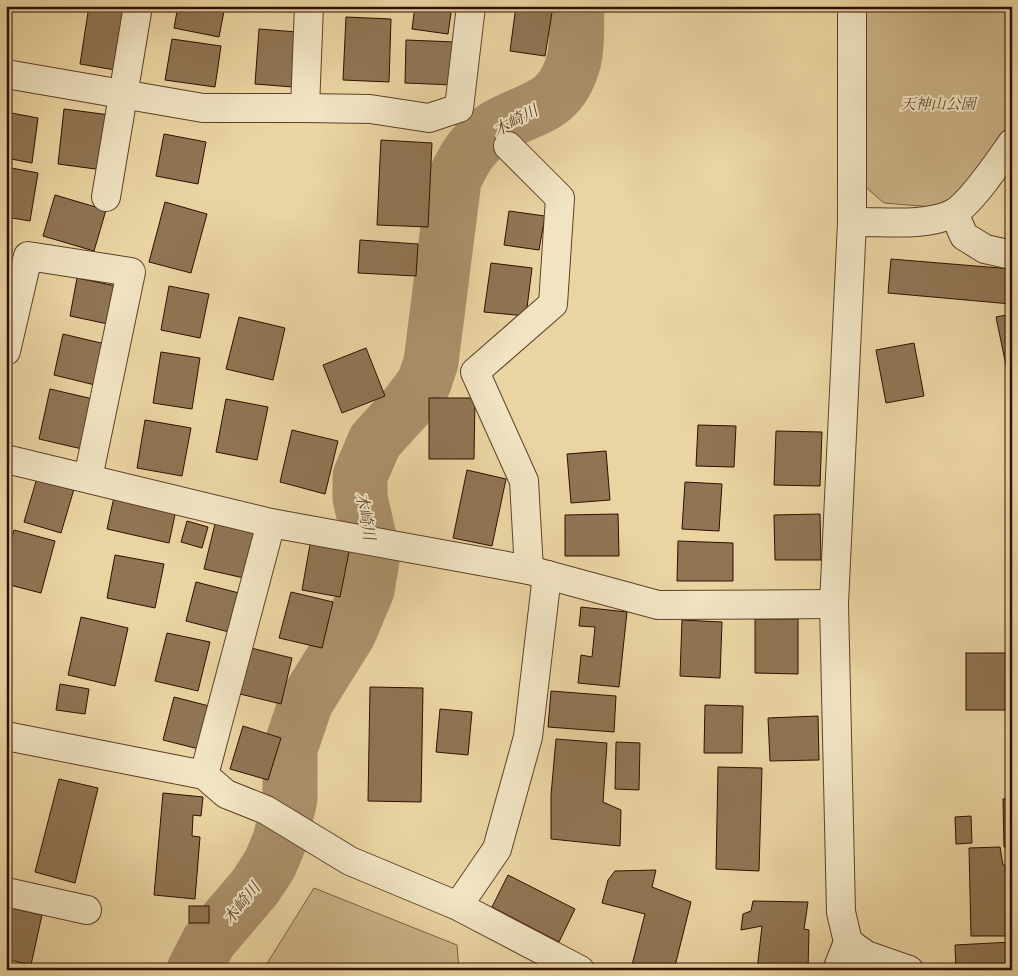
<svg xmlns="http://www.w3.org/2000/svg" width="1018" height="976" viewBox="0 0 1018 976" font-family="'Libre Caslon Text','Noto Serif JP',serif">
  <rect width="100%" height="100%" fill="#ead5a2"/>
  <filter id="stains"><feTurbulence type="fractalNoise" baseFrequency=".004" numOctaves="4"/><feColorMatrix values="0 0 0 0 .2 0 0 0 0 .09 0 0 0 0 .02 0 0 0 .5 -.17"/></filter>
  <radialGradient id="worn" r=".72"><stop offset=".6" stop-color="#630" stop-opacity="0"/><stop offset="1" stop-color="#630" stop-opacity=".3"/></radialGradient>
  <g fill="#cab386" stroke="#7c6043">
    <polygon points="866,6 1012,6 1012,126 960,197 933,207 884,203 862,184"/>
    <polygon points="314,888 457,945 459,970 263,970"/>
  </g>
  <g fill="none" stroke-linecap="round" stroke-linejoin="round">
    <path stroke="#aa916b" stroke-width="55" d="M 194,970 L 209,941 L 255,887 L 270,864 L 280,840 L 290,799 L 290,749 L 306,702 L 349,633 L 367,590 L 373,554 L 360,498 L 360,476 L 375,441 L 406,407 L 424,383 L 431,362 L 454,180 C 464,158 474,141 496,127 C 532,106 561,110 574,60 C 578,44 576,23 577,6"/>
  </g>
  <g fill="#907554" stroke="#2e0e00">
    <polygon points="89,6 132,10 121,71 80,64"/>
    <polygon points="178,6 225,6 219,37 174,28"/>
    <polygon points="242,6 293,6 293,12 242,9"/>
    <polygon points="415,6 452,6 448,34 412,29"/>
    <polygon points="516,6 553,6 545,56 510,51"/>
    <polygon points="346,17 391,19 389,82 343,80"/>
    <polygon points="259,29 297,32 293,87 255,84"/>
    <polygon points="172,39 221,46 215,87 165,80"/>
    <polygon points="406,40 456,42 453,85 405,83"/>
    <polygon points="64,109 110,115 103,170 58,164"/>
    <polygon points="6,112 38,118 32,163 6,158"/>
    <polygon points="164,134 206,142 198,184 156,176"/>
    <polygon points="381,140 432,143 428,227 377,225"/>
    <polygon points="6,167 38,173 30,221 6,217"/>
    <polygon points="55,195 106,210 94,251 43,236"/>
    <polygon points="165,202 207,214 191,273 149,262"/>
    <polygon points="509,211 545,216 539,250 504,245"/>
    <polygon points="360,240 418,244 416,276 358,273"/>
    <polygon points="891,259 1012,269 1011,304 888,293"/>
    <polygon points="491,263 532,268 526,316 484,312"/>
    <polygon points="77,278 116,286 108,324 70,316"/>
    <polygon points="169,286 209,294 200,338 161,330"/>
    <polygon points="1012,314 1012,374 1008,375 996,317"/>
    <polygon points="239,317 285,328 273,380 226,369"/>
    <polygon points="63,334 105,344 95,385 54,375"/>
    <polygon points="914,343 924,396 886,403 876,350"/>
    <polygon points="366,348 385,396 342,413 323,365"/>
    <polygon points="161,352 200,358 192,409 153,403"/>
    <polygon points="50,389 93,399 82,449 39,439"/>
    <polygon points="429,398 475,398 474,459 429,459"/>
    <polygon points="226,399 268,407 257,460 216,452"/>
    <polygon points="145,420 191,428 182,476 137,468"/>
    <polygon points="698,425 736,426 734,467 696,466"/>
    <polygon points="292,430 338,441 325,494 280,482"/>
    <polygon points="776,431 822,432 820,486 774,485"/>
    <polygon points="606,451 610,500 571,503 567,454"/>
    <polygon points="467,470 506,479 492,546 453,538"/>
    <polygon points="37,478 74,489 61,533 24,522"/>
    <polygon points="685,482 722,484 719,531 682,529"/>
    <polygon points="114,497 176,510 169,543 107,529"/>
    <polygon points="618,514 619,556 565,556 565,515"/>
    <polygon points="820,514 821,560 775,560 774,515"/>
    <polygon points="187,521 208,527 202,548 181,542"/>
    <polygon points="215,524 254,533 244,578 204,569"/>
    <polygon points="14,530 55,541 41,593 6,584 6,560"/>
    <polygon points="311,539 350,547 340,597 302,590"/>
    <polygon points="678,541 733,543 733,581 677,581"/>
    <polygon points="115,555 164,564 155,608 107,598"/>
    <polygon points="196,582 239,593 229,632 186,621"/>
    <polygon points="291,592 333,602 322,648 279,638"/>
    <polygon points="581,607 627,612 619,687 578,683 581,655 592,657 595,627 579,626"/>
    <polygon points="81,617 128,628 115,686 68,675"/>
    <polygon points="755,619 798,619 798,674 755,673"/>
    <polygon points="682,620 722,622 720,678 680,676"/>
    <polygon points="167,633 210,642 198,691 155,681"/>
    <polygon points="251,648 292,658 281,704 240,694"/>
    <rect x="966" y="653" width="46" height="57"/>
    <polygon points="60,684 89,689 85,714 56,710"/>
    <polygon points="370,687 423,688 421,802 368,801"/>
    <polygon points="551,691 616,696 614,732 548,727"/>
    <polygon points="174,697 213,707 203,750 163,740"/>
    <polygon points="705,705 743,706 742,753 704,753"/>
    <polygon points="440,709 472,712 468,755 436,752"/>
    <polygon points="818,716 819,760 770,761 768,718"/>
    <polygon points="243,726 281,738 268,780 230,769"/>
    <polygon points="556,739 607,743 603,802 621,810 620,846 551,839 551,795"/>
    <polygon points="616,742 640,743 639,790 615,789"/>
    <polygon points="718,767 762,768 759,871 716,869"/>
    <polygon points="59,779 98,788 75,883 35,872"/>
    <polygon points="163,793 203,797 201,816 193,815 192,836 200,837 195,899 154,895"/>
    <polygon points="1003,799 1012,799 1012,847 1004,847"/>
    <polygon points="971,816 972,843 956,844 955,817"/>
    <polygon points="1000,847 1003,865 1012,866 1012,936 971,936 969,848"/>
    <polygon points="656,870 652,887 691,902 674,970 640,970 641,967 632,965 645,914 602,903 608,880 615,871"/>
    <polygon points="508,875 575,909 559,942 492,907"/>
    <polygon points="753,901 808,902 804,929 809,930 808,970 757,970 762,926 741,930 743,914 751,911"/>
    <rect x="189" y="906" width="20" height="17"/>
    <polygon points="6,907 42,915 31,965 6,959"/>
    <polygon points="1012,942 1012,970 956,970 955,945"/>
  </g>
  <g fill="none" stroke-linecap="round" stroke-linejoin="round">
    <g stroke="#5d4028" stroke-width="30">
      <g id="minor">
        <polyline points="852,6 852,222 834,604 841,912 848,942 866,955 909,970"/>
        <polyline points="6,74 203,108 305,108 309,6"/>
        <polyline points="305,108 370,109 429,118 459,108 471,6"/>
        <polyline points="508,146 560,198 553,304 475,372 524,481 529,570"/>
        <polyline points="106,197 138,6"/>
        <polyline points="954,213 964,236 985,249 1012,255"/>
        <path d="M 852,222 C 883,221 923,227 952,214 C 970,205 1000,160 1012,143"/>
        <polyline points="6,351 28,256 131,272 88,478"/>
        <polyline points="6,459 271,523 204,775"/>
        <polyline points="271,523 529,570 658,605 834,604"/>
        <polyline points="6,736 204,775 226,794 266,810 350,861 458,906 580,970"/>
        <polyline points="6,892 87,910"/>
        <polyline points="458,906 497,849 528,737 547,575"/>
        <polyline points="837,970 848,942"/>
      </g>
    </g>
    <use href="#minor" stroke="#f1e4c3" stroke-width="28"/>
  </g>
  <g text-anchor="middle" stroke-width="4" stroke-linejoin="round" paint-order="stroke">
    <g font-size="15" font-style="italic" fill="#65482f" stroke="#f1e4c3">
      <text x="938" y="109">天神山公園</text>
    </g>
    <g font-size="16" font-style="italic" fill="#60422b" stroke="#f1e4c3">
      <text transform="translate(515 120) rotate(-28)" y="6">木崎川</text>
      <text transform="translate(366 516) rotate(80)" y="6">木崎川</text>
      <text transform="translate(241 903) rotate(-51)" y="6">木崎川</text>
    </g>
  </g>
  <rect width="1018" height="976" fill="none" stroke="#ead5a2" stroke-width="25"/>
  <rect x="8" y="8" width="1003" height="961" fill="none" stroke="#2e0e00" stroke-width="2.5"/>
  <rect x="12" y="12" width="993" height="951" fill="none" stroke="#2e0e00"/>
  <rect width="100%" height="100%" filter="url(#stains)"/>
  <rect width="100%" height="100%" fill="url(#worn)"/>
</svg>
